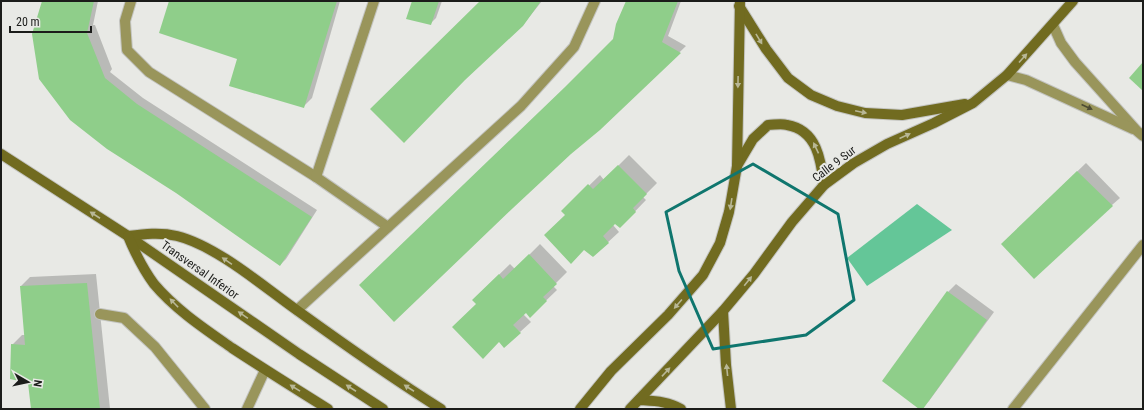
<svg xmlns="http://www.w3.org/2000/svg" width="1144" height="410" viewBox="0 0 1144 410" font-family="'Roboto Condensed',sans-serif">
  <rect width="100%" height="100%" fill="#e8e9e5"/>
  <polygon fill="#64c698" points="917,204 952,230 867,286 847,258"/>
  <g fill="#0003">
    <polygon points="43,1 98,1 93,25 95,25 112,69 110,72 143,98 317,210 286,259 280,265 176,192"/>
    <polygon points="170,1 340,1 312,98 304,106 238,58"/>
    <polygon points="413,1 442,1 436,18 430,24"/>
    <polygon points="482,1 542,1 522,26"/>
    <polygon points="627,1 681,1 668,36 686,46 599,130 572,81 614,40"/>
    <polygon points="629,155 657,183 643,197 646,200 620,227 615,222 613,225 619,232 593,256 567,214 563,211 600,175 604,180"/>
    <polygon points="1086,163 1120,198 1112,205 1002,244"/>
    <polygon points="540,244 567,272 553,286 557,290 530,316 526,312 523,314 531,322 520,332 473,300 510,264 515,269"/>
    <polygon points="96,274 110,409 32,409 29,382 12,345 22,335 26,335 21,286 30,277"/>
    <polygon points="956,284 994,312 929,401 921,409 948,292"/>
  </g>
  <g fill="#8fce8a">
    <polygon points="42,1 94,1 87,33 105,78 137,104 312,217 280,266 176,193 107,149 70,120 39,79 32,34"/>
    <polygon points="169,1 337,1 304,108 229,86 237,59 159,33"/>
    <polygon points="412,1 439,1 431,25 406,19"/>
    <polygon points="480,1 541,1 523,26 465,80 404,143 370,109"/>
    <polygon points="626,1 678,1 662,42 681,53 600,130 571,154 513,208 394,322 359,285 565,87 613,39 616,24"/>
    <polygon points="1143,62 1143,91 1129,78"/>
    <polygon points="618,165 647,194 633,208 636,212 620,228 615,224 603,236 609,243 593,257 584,250 571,264 544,235 565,215 561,211 588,184 593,189"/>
    <polygon points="1077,171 1113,206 1034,279 1001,244"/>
    <polygon points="529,254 557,284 543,297 547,301 530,318 526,313 513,325 521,333 504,348 499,342 483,359 452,327 476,304 472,300 499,274 503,279"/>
    <polygon points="87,283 100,409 31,409 28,383 10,379 11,344 25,345 20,286"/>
    <polygon points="947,291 987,320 923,409 919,409 882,381"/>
  </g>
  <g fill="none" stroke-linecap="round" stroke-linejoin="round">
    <g stroke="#c3c4c0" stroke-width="12">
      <g id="lane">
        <polyline points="131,1 125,21 127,50 149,72 316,177 388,227"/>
        <polyline points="1053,25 1061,43 1075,62 1137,131 1143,136"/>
        <polyline points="1007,75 1026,80 1133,129"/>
        <polyline points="316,177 374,1"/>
        <polyline points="297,310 521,106 574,47 595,1"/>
        <polyline points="100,314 124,318 155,347 205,409"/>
        <polyline points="247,409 265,370"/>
        <polyline points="1013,409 1143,245"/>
      </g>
    </g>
    <g stroke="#c3c4c0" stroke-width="12">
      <g id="secondary">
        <polyline points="739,6 766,49 788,78 811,95 837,106 865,113 902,115 965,104"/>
        <polyline points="1,154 128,236 299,354 383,409"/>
        <path d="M 737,166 L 753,139 L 768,125 C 774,125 781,123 787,125 C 817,130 821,160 824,185"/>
        <path d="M 128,236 C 144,234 160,232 177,236 C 217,246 264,287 298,311 C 345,345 392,378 441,409"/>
        <path d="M 128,236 C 135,253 143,269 154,284 C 176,310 205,329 232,348 C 264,369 296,389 328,409"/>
        <polyline points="723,311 726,365 731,409"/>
        <path d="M 639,400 C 653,401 668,401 681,409"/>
        <polyline points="580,409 611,371 668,315 703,275 720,243 729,212 737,166 740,1"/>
        <polyline points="630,409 723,311 754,274 792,222 824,185 854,163 887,144 934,123 973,103 1007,75 1073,1"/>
      </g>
    </g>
    <use href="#lane" stroke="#99955b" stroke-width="10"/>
    <use href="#secondary" stroke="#716b20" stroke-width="10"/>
  </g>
  <defs><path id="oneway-solid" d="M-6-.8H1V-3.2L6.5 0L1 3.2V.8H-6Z"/></defs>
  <g fill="#b8b796">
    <use href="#oneway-solid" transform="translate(759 39) rotate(59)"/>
    <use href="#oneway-solid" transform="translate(1023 58) rotate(-48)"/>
    <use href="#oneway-solid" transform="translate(738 82) rotate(91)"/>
    <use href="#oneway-solid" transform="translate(861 112) rotate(12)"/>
    <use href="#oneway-solid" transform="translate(905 136) rotate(-24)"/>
    <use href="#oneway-solid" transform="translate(816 148) rotate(-115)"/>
    <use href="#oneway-solid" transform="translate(731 204) rotate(99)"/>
    <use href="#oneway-solid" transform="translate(95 215) rotate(-147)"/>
    <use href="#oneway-solid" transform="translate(227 261) rotate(-146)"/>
    <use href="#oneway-solid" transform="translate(748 281) rotate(-51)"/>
    <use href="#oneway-solid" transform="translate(174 303) rotate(-134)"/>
    <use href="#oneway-solid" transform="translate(678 304) rotate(131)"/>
    <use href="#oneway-solid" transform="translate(243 315) rotate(-145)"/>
    <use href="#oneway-solid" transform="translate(727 370) rotate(-96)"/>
    <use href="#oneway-solid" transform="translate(666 372) rotate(-47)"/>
    <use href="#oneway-solid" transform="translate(295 388) rotate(-148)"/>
    <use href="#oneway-solid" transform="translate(351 388) rotate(-147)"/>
    <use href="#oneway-solid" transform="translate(409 388) rotate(-147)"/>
  </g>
  <use fill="#4d4c34" href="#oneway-solid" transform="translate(1087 107) rotate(25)"/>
  <path fill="none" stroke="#0f766e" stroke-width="3" stroke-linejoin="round" d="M 753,164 L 838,214 L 854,300 L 806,335 L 713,349 L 679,271 L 666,212 Z"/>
  <g text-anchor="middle" stroke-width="4" stroke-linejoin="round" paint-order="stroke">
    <g font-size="12" fill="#1b1c1a" stroke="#e8e9e5">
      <text transform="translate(834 164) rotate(-37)" y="4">Calle 9 Sur</text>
      <text transform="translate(200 270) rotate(35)" y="4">Transversal Inferior</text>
    </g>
  </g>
  <rect width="1144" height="410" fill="none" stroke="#1b1c1a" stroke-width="4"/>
  <g transform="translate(28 382) rotate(99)" stroke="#e8e9e5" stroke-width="3" paint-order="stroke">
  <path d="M0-3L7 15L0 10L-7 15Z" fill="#1b1c1a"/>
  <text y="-6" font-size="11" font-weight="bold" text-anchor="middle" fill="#1b1c1a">N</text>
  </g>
  <path d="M10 26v6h81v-6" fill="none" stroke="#1b1c1a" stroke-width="2"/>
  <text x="16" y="26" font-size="12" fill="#1b1c1a" stroke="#e8e9e5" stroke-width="3" paint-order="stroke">20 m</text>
</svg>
